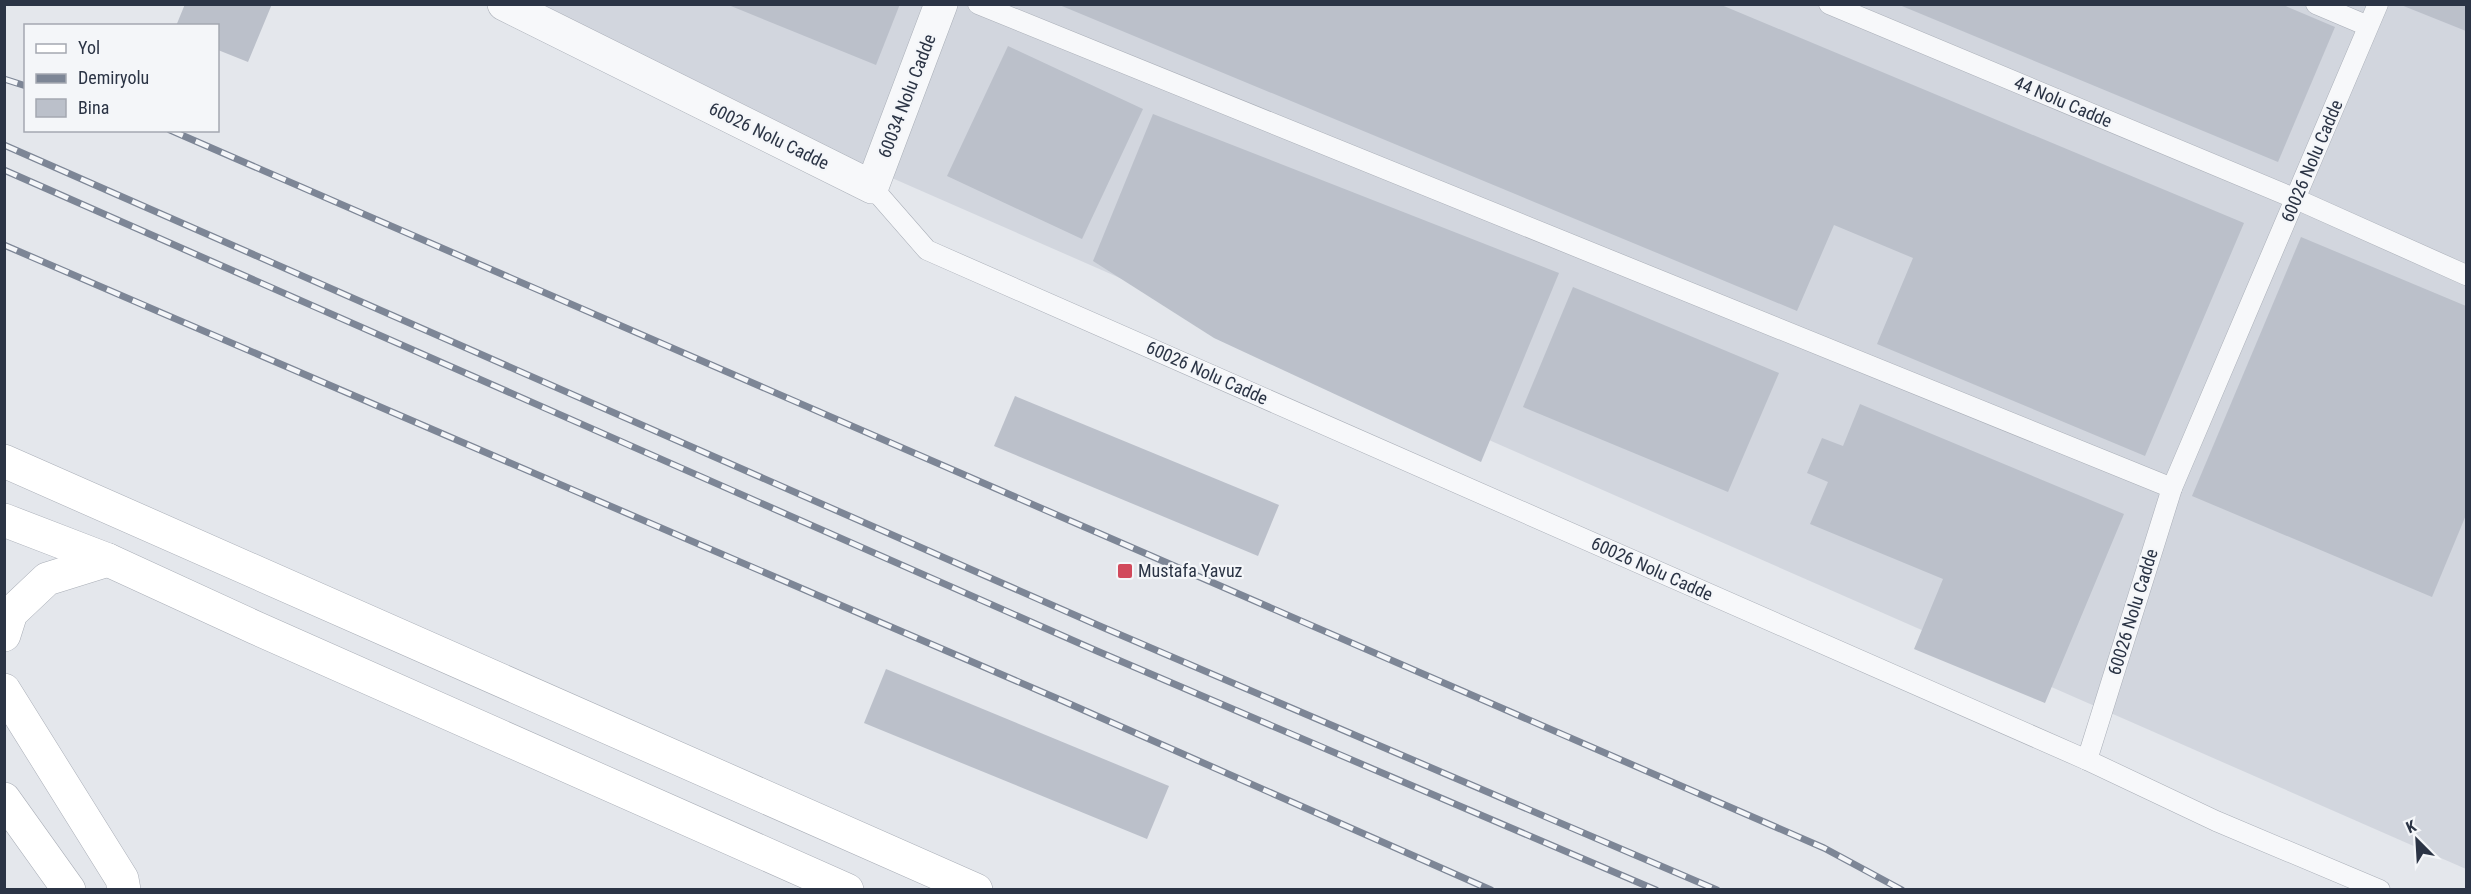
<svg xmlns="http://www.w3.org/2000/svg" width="2471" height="894" viewBox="0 0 2471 894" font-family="'Roboto Condensed',sans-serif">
  <rect width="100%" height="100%" fill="#e4e7ec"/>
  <polygon fill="#d2d6de" points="498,5 2466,5 2466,869"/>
  <g fill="#bbc0ca">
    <polygon points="185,4 272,4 248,62 218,50 218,26 176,26"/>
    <polygon points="726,4 900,4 876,65"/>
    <polygon points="1057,4 1719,4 2244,223 2145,456 1877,344 1913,258 1834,225 1797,311"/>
    <polygon points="1897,4 2281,4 2335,27 2278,162"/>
    <polygon points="2401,4 2466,4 2466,31 2401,5"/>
    <polygon points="1008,46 1143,109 1082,239 947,176"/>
    <polygon points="1153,114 1559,273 1481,462 1214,338 1093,261"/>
    <polygon points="2301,237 2466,306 2466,515 2432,597 2192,496"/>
    <polygon points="1573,287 1779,373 1728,492 1523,407"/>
    <polygon points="1015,396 1279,505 1258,556 994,446"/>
    <polygon points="1860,404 2124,514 2045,703 1914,649 1943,579 1810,524 1828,482 1807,473 1822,438 1843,446"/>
    <polygon points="886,669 1169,786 1147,839 864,723"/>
  </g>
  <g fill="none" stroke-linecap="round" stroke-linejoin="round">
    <g stroke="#a9aeb7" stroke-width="21">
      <g id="lane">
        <polyline points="978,4 2172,488"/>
        <polyline points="1829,4 2296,199 2466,275"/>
        <polyline points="2316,4 2368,26"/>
        <polyline points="872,187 927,250 2087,760 2216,821 2380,890"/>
        <polyline points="2087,760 2172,488 2378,4"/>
      </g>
    </g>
    <g stroke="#a9aeb7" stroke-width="34">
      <polyline id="street" points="504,4 872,187 941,4"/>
    </g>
    <g stroke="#a9aeb7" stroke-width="34">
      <g id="secondary">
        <polyline points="4,461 976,890"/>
        <polyline points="4,520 108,560 256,628 847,890"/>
        <polyline points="4,635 11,613 47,579 108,560"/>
        <polyline points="4,690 122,879 124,890"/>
        <polyline points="4,799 69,890"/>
      </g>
    </g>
    <use href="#lane" stroke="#f7f8fa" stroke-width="20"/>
    <use href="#street" stroke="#f7f8fa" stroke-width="33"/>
    <use href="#secondary" stroke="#fff" stroke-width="33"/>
    <g stroke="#7d8696" stroke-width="7">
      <g id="rail">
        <polyline points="4,79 26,86"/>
        <polyline points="170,130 1824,848 1902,890"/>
        <polyline points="4,145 1102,627 1717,890"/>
        <polyline points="4,170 1097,651 1656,890"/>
        <polyline points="4,245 1063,701 1491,890"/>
      </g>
    </g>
    <use href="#rail" stroke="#f4f6f9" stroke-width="4.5" stroke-dasharray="14" stroke-linecap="butt"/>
  </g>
  <rect fill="#d1495b" stroke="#f4f6f9" stroke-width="2" x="1117" y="563" width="16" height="16" rx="3"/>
  <g text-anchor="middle" stroke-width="4.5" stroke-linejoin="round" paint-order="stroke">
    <g font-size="18" fill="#2b3445" stroke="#f4f6f9">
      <text transform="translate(907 96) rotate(-69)" y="6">60034 Nolu Cadde</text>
      <text transform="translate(2063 102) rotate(23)" y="6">44 Nolu Cadde</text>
      <text transform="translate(769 136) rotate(26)" y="6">60026 Nolu Cadde</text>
      <text transform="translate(2312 161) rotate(-67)" y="6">60026 Nolu Cadde</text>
      <text transform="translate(1207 373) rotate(24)" y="6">60026 Nolu Cadde</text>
      <text transform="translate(1652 569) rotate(24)" y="6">60026 Nolu Cadde</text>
      <text transform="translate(2133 612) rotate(-73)" y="6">60026 Nolu Cadde</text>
    </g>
    <g font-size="18" fill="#2b3445" stroke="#f4f6f9" text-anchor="start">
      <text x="1138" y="577">Mustafa Yavuz</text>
    </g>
  </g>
  <rect width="2471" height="894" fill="none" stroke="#2b3445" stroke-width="12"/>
  <rect x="24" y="24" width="195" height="108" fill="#f4f6f9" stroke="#a4a8b1" stroke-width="1.5"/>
  <rect x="36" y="44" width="30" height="9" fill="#ffffff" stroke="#a4a8b1" stroke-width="1.5"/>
  <text x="78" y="54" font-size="18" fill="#2b3445">Yol</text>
  <rect x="36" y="74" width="30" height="9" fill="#7d8696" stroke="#a4a8b1" stroke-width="1.5"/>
  <text x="78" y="84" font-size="18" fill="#2b3445">Demiryolu</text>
  <rect x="36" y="99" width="30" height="18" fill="#bbc0ca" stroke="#a4a8b1" stroke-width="1.5"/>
  <text x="78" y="114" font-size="18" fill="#2b3445">Bina</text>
  <g transform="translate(2417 840) rotate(336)" stroke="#f4f6f9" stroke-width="4.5" paint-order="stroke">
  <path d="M0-4.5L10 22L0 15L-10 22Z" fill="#2b3445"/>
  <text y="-9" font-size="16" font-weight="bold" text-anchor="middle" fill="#2b3445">K</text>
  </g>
</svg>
